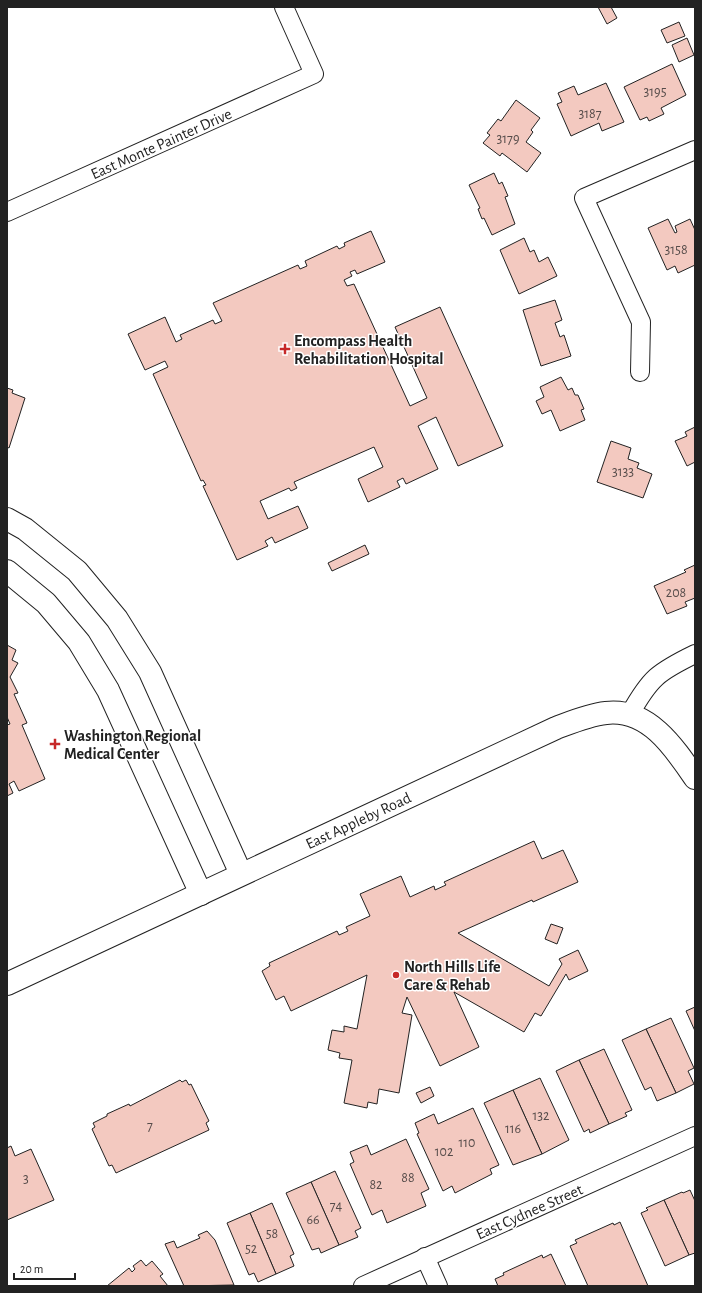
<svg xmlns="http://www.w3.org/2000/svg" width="702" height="1293" viewBox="0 0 702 1293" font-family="'Alegreya Sans',sans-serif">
  <rect width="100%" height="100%" fill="#fff"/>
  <g fill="#f3c9c0" stroke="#222">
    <polygon points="598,7 611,7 617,18 607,24"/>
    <polygon points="679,22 685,36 667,43 661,30"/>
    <polygon points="687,38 694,55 679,62 672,45"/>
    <polygon points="672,64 686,95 661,108 664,114 649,121 647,117 640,120 624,87"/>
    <polygon points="606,83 624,122 602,131 599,123 571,136 557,104 562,102 558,93 574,86 578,95"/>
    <polygon points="516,100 540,118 531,130 533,132 526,142 541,153 527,172 502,153 500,156 483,143 490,135 487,133 498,119 501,121"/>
    <polygon points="494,173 499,184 502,182 508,196 505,197 515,224 492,235 484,218 482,219 478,209 480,208 469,185"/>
    <polygon points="668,219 675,233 677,232 675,226 690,219 695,230 695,265 678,273 675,266 667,270 648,228"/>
    <polygon points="371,231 385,262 357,274 355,270 350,272 352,276 344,280 347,286 354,284 410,406 427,398 395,327 440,307 503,446 458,466 436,417 418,426 438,469 406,484 403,478 397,481 400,487 368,502 358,479 383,467 374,447 294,482 297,488 291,491 289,488 260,501 268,519 298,506 308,528 275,543 272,537 265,541 268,546 237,560 203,486 206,485 203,480 201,481 153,374 168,367 165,361 145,370 128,334 165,317 176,342 182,339 180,335 213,320 215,324 222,321 213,303 298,265 300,269 307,266 305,261 337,246 339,249 345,246 344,243"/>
    <polygon points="524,238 530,252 534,250 539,262 548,257 557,276 519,294 500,250"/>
    <polygon points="555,300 562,320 555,323 560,337 564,335 571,356 541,366 523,310"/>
    <polygon points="561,377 568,390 572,388 575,395 578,395 584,409 581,410 585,420 560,431 551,410 542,414 536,401 544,397 540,387"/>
    <polygon points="7,388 13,390 12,393 25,398 9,448 7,447"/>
    <polygon points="695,427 695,462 687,466 675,441 687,436 685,432"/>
    <polygon points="611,441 631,448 628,459 639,463 637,468 652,474 643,498 597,482"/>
    <polygon points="365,545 369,554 332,571 328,563"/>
    <polygon points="695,565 695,598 685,602 687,606 667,614 654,586 686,572 684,570"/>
    <polygon points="7,645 16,650 12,660 18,663 10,677 18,693 14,694 27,723 22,725 45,779 19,791 14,781 9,784 13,793 7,796 7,725 10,724 7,717"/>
    <polygon points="534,841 542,859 563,850 578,882 533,902 532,900 458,933 549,986 562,964 559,959 578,950 588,971 569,980 566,974 541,1016 535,1013 524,1032 454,992 479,1047 440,1066 407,997 402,1013 412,1015 399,1093 379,1089 377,1104 368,1102 367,1108 344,1103 352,1060 339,1058 340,1053 328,1050 332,1030 344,1032 344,1026 357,1029 367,975 291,1011 284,996 276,1000 262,971 270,966 269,963 337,931 339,935 348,931 346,927 370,916 360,894 401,876 410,897 434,886 435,890 446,885 444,882"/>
    <polygon points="551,924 563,928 557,944 545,939"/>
    <polygon points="695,1007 695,1031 686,1011"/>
    <polygon points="671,1018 694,1068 688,1071 694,1084 676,1093 646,1029"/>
    <polygon points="646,1029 676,1093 657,1101 651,1087 645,1090 622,1040"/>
    <polygon points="604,1049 632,1110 625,1113 627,1116 609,1124 579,1060"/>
    <polygon points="579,1060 609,1124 590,1133 589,1129 584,1132 556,1071"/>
    <polygon points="540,1078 569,1140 542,1154 513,1090"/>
    <polygon points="180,1080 182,1082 186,1080 189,1085 191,1084 209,1121 206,1123 209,1130 116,1173 112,1165 109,1166 92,1129 95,1127 93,1123 107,1116 107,1114 129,1104 130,1106"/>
    <polygon points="430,1087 434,1096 421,1103 416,1093"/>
    <polygon points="513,1090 542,1154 513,1165 484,1103"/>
    <polygon points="473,1108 499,1165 490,1169 492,1174 455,1193 452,1186 443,1191 417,1134 419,1133 415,1123 434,1114 438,1124"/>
    <polygon points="406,1139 429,1189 421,1193 426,1206 387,1223 382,1210 372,1215 350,1164 354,1162 350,1152 367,1145 371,1155"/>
    <polygon points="11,1146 15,1156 31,1149 54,1200 7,1220 7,1148"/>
    <polygon points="335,1171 361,1228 355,1231 358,1237 339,1245 311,1182"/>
    <polygon points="311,1182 339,1245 321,1253 319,1248 312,1250 286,1193"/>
    <polygon points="690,1190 695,1201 695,1253 689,1255 664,1200 682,1192 683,1193"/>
    <polygon points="664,1200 689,1255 665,1266 641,1213 648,1210 646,1208"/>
    <polygon points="272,1203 294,1254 290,1256 294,1266 276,1274 250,1213"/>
    <polygon points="250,1213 276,1274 258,1282 254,1273 249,1275 227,1223"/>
    <polygon points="620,1222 648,1286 588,1286 570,1246 577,1243 575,1240 613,1223 614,1225"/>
    <polygon points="207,1231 215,1240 234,1285 184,1286 165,1244 174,1241 177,1248 200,1238 198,1235"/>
    <polygon points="551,1254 566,1286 498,1286 495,1279 504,1275 503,1273 542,1255 543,1258"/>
    <polygon points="141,1260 146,1266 152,1261 163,1274 160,1276 168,1286 107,1286 129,1268 132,1272 135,1269 133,1266"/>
  </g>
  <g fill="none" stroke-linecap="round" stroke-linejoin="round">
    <g stroke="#222" stroke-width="20">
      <g id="minor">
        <polyline points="7,212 314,74 284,7"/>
        <polyline points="640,372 641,322 584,198 695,150"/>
        <path d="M 630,714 C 650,678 658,672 695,654"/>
        <polyline points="425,1257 438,1286"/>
        <polyline points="363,1286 695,1136"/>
      </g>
    </g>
    <g stroke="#222" stroke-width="24">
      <g id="tertiary">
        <polyline points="7,519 25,529 77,571 117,619 150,672 241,874"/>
        <polyline points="7,571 46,603 79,642 108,690 201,894"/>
        <path d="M 7,984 L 556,728 C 572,722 588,715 606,713 C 648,708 674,747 695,778"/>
      </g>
    </g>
    <use href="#minor" stroke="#fff" stroke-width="18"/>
    <use href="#tertiary" stroke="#fff" stroke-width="22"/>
  </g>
  <g fill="#c62828" stroke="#fff" stroke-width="1.5">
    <path d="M283 343h4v4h4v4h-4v4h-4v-4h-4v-4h4z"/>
    <path d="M53 738h4v4h4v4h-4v4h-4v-4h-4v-4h4z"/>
    <circle cx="396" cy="975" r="4"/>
  </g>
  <g text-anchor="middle" stroke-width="3" stroke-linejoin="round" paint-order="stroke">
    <g font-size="14" fill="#564c4a">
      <text x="655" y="96">3195</text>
      <text x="590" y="118">3187</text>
      <text x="508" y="143">3179</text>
      <text x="676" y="254">3158</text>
      <text x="623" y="476">3133</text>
      <text x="676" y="597">208</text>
      <text x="541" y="1120">132</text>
      <text x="150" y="1130">7</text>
      <text x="513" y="1133">116</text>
      <text x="467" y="1147">110</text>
      <text x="444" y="1156">102</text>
      <text x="408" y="1182">88</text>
      <text x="26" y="1183">3</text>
      <text x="376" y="1189">82</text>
      <text x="336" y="1210">74</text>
      <text x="313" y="1224">66</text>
      <text x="272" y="1238">58</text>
      <text x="251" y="1253">52</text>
    </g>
    <g font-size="16" fill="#222" stroke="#fff">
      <text transform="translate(161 143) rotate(-24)" y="6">East Monte Painter Drive</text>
      <text transform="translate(358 820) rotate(-25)" y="6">East Appleby Road</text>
      <text transform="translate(529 1211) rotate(-24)" y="6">East Cydnee Street</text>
    </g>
    <g font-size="16" font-weight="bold" fill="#222" stroke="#fff" text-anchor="start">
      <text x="294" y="346">Encompass Health<tspan x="294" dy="18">Rehabilitation Hospital</tspan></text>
      <text x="64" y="741">Washington Regional<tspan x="64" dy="18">Medical Center</tspan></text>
      <text x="404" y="972">North Hills Life<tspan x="404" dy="18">Care &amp; Rehab</tspan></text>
    </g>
  </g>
  <rect width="702" height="1293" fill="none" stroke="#222222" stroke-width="16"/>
  <path d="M14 1273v6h61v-6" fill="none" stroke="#222222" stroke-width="2"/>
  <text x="20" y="1273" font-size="12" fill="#222222" stroke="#ffffff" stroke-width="3" paint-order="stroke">20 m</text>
</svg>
